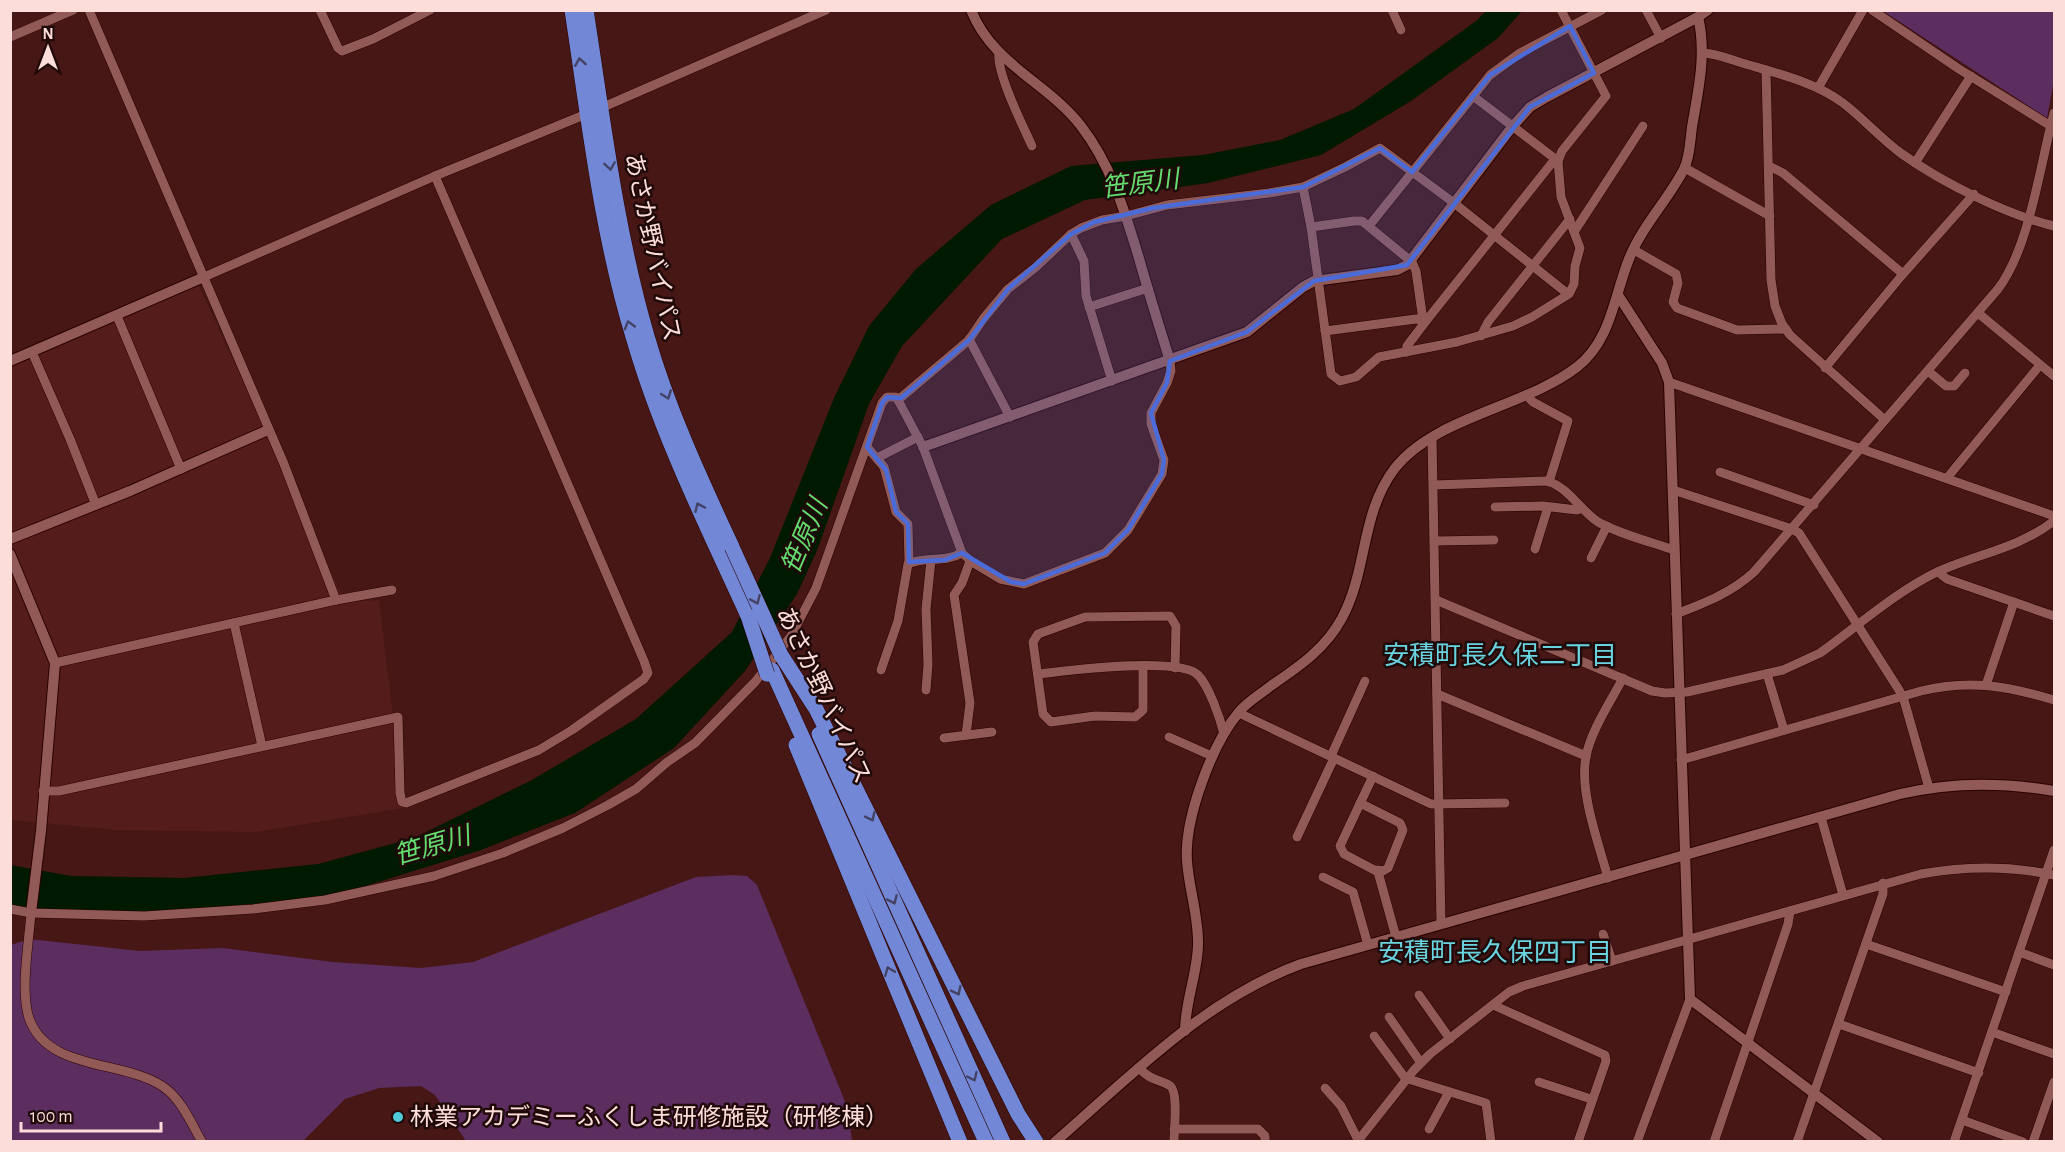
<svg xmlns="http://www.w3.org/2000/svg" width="2065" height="1152" viewBox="0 0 2065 1152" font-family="'Alegreya Sans','Noto Sans JP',sans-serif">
  <rect width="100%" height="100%" fill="#461715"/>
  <polygon fill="#541d1b" points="198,284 345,602 379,600 404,808 256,832 117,830 11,820 10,367"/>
  <g fill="#5c2d5f">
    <polygon points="1883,11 2054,11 2054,80 2047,118"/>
    <polygon points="732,875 747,876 757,885 848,1109 852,1141 466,1141 435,1095 421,1086 379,1088 345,1099 303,1141 11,1142 11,945 29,939 140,951 223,948 333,962 421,968 473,962 696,877"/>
  </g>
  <polygon fill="#001901" points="1486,11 1522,11 1498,38 1411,101 1321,155 1208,183 1085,200 1002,239 902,346 869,404 818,548 797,594 745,671 674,748 575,813 481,850 330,897 216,912 72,917 11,907 10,865 71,876 184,878 318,864 414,838 530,781 636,719 732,632 770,558 834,398 869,326 916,269 991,205 1071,166 1203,155 1280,140 1354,109 1476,21"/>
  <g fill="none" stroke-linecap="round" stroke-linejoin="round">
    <g stroke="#2a0002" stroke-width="10">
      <g id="minor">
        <polyline points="89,10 284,464 336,600"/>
        <polyline points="320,10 338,48 342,51 373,39 430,10"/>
        <polyline points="1392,10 1401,30"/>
        <polyline points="1646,10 1661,38"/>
        <polyline points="1872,10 1959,69 2054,128"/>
        <polyline points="10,37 73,10"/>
        <path d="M 999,53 C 996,72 1023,126 1032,146"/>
        <path d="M 1702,53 C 1715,53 1729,59 1742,63 C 1776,73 1815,82 1843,103 C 1864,119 1881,139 1902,154 C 1943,183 2007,215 2054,226"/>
        <polyline points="1766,70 1771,280 1775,306 1782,324 1790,335 1885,420"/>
        <polyline points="1818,88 1863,10"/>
        <polyline points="1473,96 1558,161"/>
        <polyline points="1915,163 1971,76"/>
        <polyline points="1769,166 1783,173 1903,274"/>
        <polyline points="1685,168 1770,216"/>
        <polyline points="1303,187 1311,227 1331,374 1340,381 1356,377 1379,357 1457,342 1513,326 1532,317 1569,294 1574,284 1575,266 1580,248 1561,197 1558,161 1562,151 1606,96 1561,10"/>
        <polyline points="1369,226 1490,75 1520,53 1602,10"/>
        <polyline points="1311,227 1354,221 1362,221 1412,262 1416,271 1423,320"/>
        <polyline points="1574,232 1643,126"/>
        <polyline points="1071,234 1084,261 1086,296 1112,381"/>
        <polyline points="1634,250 1676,274 1678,283 1673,302 1677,308 1737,330 1786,329"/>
        <polyline points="204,277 435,176 601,108 826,10"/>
        <polyline points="1089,307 1148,288"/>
        <polyline points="1978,313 2054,376"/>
        <polyline points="117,316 181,469"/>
        <polyline points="1325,331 1416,319 1426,321"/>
        <polyline points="1481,336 1488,322 1570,219"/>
        <polyline points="969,339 1010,417"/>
        <polyline points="32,352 70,439 96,505"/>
        <polyline points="1406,352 1407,346 1426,321 1555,159"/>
        <polyline points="1825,368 1903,274 1974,194"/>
        <polyline points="1928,371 1946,386 1954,386 1965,373"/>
        <polyline points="1669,382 2054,516"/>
        <polyline points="1526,395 1533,402 1568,421 1549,482"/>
        <polyline points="898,400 969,340 983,319 1008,289 1036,267 1071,234 1081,228 1102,220 1126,216 1167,205 1269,193 1303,187 1345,167 1380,148 1454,203 1568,294"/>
        <polyline points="1432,437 1441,924"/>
        <polyline points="867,447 884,467 896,512 908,524 909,562"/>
        <polyline points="877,458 918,437"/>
        <polyline points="1720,472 1814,505"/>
        <polyline points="1947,478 2040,365"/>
        <path d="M 1434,485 L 1547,481 C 1568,487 1580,510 1598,522 C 1619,534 1651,542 1674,550"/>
        <polyline points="1673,490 1792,529 1799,533 1899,690 1904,700 1929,788"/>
        <polyline points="1495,507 1543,506 1577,510 1582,508"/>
        <polyline points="1435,541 1494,540"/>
        <polyline points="1535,549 1548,507"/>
        <polyline points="1591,558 1607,526"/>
        <polyline points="1938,572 1947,579 2054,616"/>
        <path d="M 1436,600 L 1652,691 L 1665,693 L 1687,692 L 1783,670 L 1820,653 C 1858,626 1894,593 1937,572 C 1977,554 2019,548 2054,521"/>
        <path d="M 1676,614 C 1705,603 1731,593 1754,572 L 1998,289 C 2030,247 2040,164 2054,113"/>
        <polyline points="234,623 262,746"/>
        <polyline points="55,663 336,600 392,590"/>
        <polyline points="1143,666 1143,710 1135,717 1095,716 1051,722 1043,714 1033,642 1038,634 1085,617 1170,616 1176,626 1175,668"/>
        <path d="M 881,670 L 898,621 L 908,564 C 925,556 944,563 962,553"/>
        <path d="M 1038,674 C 1066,671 1179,656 1198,675 C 1209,686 1220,718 1224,734"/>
        <polyline points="1767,674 1784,730"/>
        <polyline points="1986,685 2014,602"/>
        <polyline points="926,690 928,664 926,609 931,560"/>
        <polyline points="1437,694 1586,756"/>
        <polyline points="1239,713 1431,804 1505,803"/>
        <polyline points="966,735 970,703 954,595 962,583 970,561"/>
        <polyline points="1169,737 1212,756"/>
        <polyline points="944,738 992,732"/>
        <polyline points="1331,756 1365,681"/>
        <path d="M 1681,760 L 1921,691 C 1970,679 2007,686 2054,700"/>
        <polyline points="1373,776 1340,846 1344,854 1378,872 1396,937"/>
        <polyline points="43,791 59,791 398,717 400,793 402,802 406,803 539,750 572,730 644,679 648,673 644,661 435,176"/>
        <polyline points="1360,803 1400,823 1403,830 1388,868 1383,871 1377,870"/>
        <polyline points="1821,817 1843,895"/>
        <polyline points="1297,837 1334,758"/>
        <polyline points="1323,877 1353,892 1368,945"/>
        <path d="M 1608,878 C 1599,844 1579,792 1586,757 C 1590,732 1611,701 1623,678"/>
        <polyline points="10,909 31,913 144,916 253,909 325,900 434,876 503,853 563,828 608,805 636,789 666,763 695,743 755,682 791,636 816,588 882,403 887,397 896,397 898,400 923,447 962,553 972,562 1000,579 1024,584 1105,553 1128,530 1162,474 1164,460 1151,424 1151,413 1167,383 1171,371 1170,361"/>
        <path d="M 31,913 C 29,941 20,991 29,1018 C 47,1071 123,1060 162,1086 C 181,1098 191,1123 202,1142"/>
        <polyline points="1603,934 1612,961"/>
        <polyline points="1866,944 2006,992"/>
        <polyline points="2019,952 2054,965"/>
        <polyline points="1419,995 1450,1039"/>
        <polyline points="1493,1005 1605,1055 1606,1061 1578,1142"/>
        <polyline points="1389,1017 1421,1063"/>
        <polyline points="1839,1024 1979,1073"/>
        <polyline points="1992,1032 2054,1054"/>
        <polyline points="1374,1036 1405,1078 1486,1103 1491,1142"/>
        <path d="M 1140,1069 C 1152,1081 1156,1078 1169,1085 C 1179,1090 1174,1130 1174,1142"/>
        <polyline points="1539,1082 1591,1099"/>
        <polyline points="1325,1088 1341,1106 1358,1140"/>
        <polyline points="1962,1120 2023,1142"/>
        <polyline points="1174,1129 1258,1129 1265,1136 1265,1142"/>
        <polyline points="1429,1129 1449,1092"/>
        <path d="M 1357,1142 L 1414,1070 L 1430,1054 L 1509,992 L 1523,986 L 1921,874 C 1965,866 2011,866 2054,875"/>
        <polyline points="1637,1142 1690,999"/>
        <polyline points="1714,1142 1788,924 1790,911"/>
        <polyline points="1797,1142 1883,894 1883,883"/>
        <polyline points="1954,1142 2054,850"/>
        <polyline points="2033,1142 2054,1082"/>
      </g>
    </g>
    <g stroke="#2a0002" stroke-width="12">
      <g id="tertiary">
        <path d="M 971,10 C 993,65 1047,82 1081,126 C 1111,165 1124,209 1138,255 C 1148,290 1159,326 1170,361"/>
        <polyline points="1618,295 1662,363 1669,382 1690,999 1878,1142"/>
        <polyline points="10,361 204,277"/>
        <polyline points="923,447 1247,332 1303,287 1314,281 1397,270 1407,265 1512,127 1530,107 1547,97 1698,17 1708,10"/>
        <polyline points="10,539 130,491 268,430"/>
        <polyline points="10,554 55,663 41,831 31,913"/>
        <path d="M 1185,1031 C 1185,1002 1197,975 1198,946 C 1199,917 1189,890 1187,861 C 1184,819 1212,744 1239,712 C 1248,701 1261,694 1272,685 C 1300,666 1326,648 1342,618 C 1368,570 1360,514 1395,468 C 1435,417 1525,407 1577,367 C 1611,341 1614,296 1629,259 C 1642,226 1668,200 1684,169 C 1690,157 1690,141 1692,127 C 1698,91 1707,54 1698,17"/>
        <path d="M 1055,1142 C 1131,1076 1205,999 1301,964 L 1900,794 C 1951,782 2002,782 2054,791"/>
      </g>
    </g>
    <g stroke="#2a0002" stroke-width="16">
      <g id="trunk">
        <path d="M 572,10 C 589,121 601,233 634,340 C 662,436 707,526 748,616"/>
        <path d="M 586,10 C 603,119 616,230 647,336 C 668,409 700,478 732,547"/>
        <polyline points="781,655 816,709 1018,1114 1036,1142"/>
        <polyline points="772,670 986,1142"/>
        <polyline points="819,734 1003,1142"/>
        <polyline points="796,745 960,1142"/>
      </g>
    </g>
    <use href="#minor" stroke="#915a56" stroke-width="9"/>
    <use href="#tertiary" stroke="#915a56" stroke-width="10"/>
    <use href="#trunk" stroke="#7288d7" stroke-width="15"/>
    <g stroke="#2a0002" stroke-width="16" stroke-linecap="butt">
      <g id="trunk-bridge">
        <polyline points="732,547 781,655"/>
        <polyline points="748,616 767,674"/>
      </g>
    </g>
    <use href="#trunk-bridge" stroke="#7288d7" stroke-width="15"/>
  </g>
  <defs><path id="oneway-chevron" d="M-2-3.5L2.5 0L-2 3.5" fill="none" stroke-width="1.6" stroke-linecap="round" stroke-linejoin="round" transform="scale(1.5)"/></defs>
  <g stroke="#444366">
    <use href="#oneway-chevron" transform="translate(580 62) rotate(-99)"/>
    <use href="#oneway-chevron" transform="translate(610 166) rotate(81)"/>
    <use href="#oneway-chevron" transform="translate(629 325) rotate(-106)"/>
    <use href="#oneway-chevron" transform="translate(667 395) rotate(69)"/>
    <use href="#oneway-chevron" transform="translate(699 507) rotate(-114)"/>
    <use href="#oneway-chevron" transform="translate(756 600) rotate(66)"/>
    <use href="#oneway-chevron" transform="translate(871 817) rotate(64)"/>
    <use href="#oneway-chevron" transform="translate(893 900) rotate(66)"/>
    <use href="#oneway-chevron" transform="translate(889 971) rotate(-112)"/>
    <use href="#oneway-chevron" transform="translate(957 991) rotate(64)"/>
    <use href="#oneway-chevron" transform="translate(973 1077) rotate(65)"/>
  </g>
  <path fill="#4a6bd8" fill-opacity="0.2" stroke="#4a6bd8" stroke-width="4.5" stroke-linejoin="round" d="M 1570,26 L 1594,73 L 1530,107 L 1407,265 L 1314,281 L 1247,332 L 1170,361 L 1167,383 L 1151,413 L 1164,460 L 1162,474 L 1128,530 L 1105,553 L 1024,584 L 1011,582 L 962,553 L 945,560 L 909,562 L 908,524 L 896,512 L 886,470 L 867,447 L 882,403 L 887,397 L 901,398 L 969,340 L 1008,289 L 1071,234 L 1094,222 L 1153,208 L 1303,187 L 1380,148 L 1412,172 L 1490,75 Z"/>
  <circle fill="#52cbd8" stroke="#1f0a09" stroke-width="2" cx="398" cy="1117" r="6"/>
  <g text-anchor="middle" stroke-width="5" stroke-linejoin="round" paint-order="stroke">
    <g font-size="24" fill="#fdddd9" stroke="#1f0a09">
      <text transform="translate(653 247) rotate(78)" y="8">あさか野バイパス</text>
      <text transform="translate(824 695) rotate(65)" y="8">あさか野バイパス</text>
    </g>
    <g font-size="24" fill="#fdddd9" stroke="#1f0a09" text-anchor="start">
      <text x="410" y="1125">林業アカデミーふくしま研修施設（研修棟）</text>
    </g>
    <g font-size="26" font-style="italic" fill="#64dd6f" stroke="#1f0a09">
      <text transform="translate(1140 183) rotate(-7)" y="9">笹原川</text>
      <text transform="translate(804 536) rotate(-67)" y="9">笹原川</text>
      <text transform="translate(432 845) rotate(-16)" y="9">笹原川</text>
    </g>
    <g font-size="26" fill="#69d4e0" stroke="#1f0a09">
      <text x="1500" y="664">安積町長久保二丁目</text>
      <text x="1495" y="961">安積町長久保四丁目</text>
    </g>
  </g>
  <rect width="2065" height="1152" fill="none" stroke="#fdddd9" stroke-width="24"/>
  <g transform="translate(48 48)" stroke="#1f0a09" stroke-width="4.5" paint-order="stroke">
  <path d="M0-4.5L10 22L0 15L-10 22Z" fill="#fdddd9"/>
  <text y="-9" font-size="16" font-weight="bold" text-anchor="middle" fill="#fdddd9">N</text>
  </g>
  <path d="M21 1122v9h140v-9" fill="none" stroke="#fdddd9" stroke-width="3"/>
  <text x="30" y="1122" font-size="18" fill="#fdddd9" stroke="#1f0a09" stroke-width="4.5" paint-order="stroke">100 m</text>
</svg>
